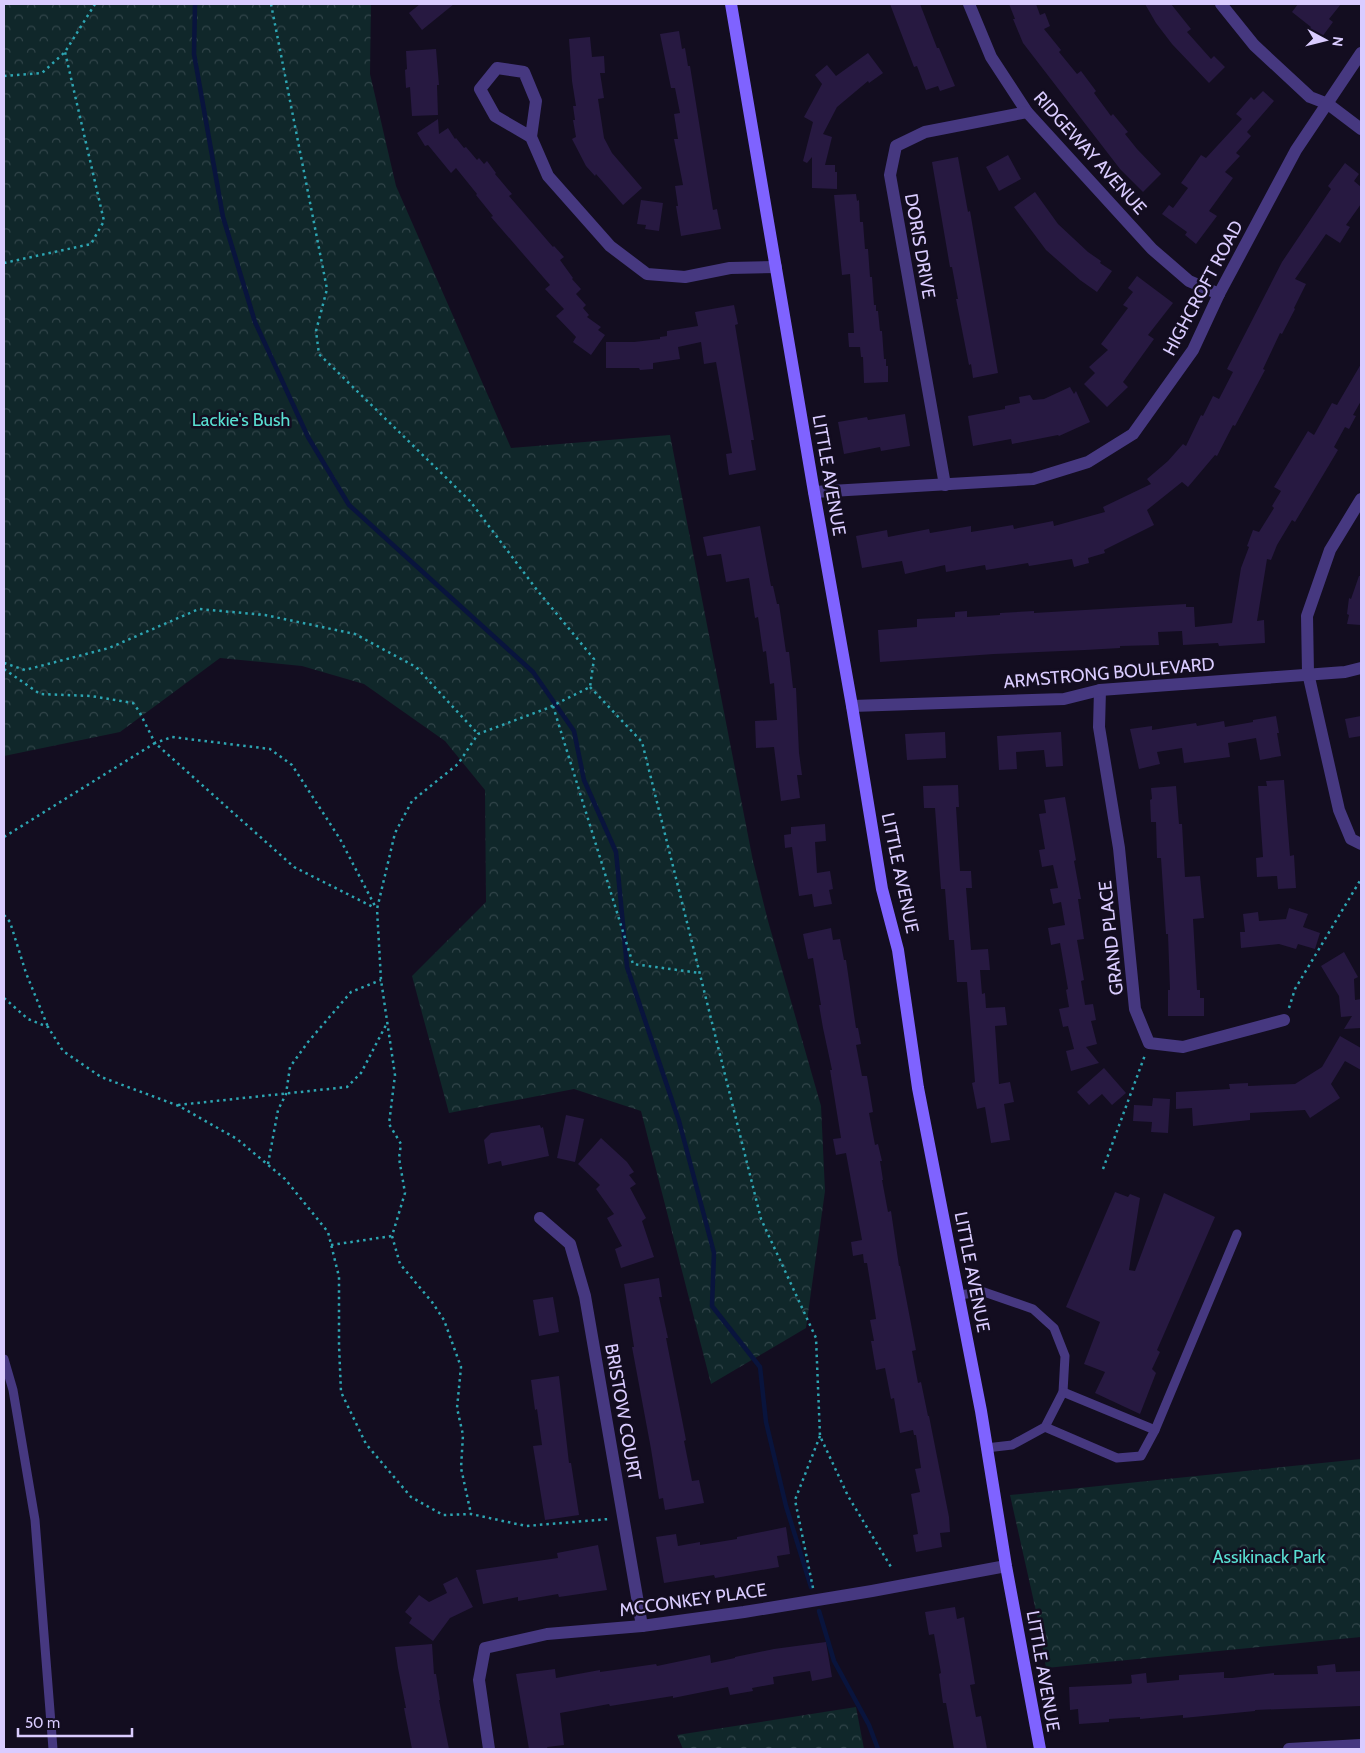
<svg xmlns="http://www.w3.org/2000/svg" width="1365" height="1753" viewBox="0 0 1365 1753" font-family="Cabin,sans-serif">
  <defs>
    <pattern id="forest-crowns" width="20" height="18" patternUnits="userSpaceOnUse" patternTransform="scale(1.25)"><rect width="20" height="18" fill="#10272a"/><path d="M2 6a3 3 0 1 1 6 0M12 15a3 3 0 1 1 6 0" fill="none" stroke="#32454a"/></pattern>
  </defs>
  <rect width="100%" height="100%" fill="#130d20"/>
  <g fill="url(#forest-crowns)">
    <polygon points="4,4 371,4 370,74 396,186 511,448 670,435 753,861 768,921 821,1106 825,1191 806,1328 711,1384 641,1111 574,1089 449,1113 412,976 486,902 485,790 445,741 364,684 302,666 220,658 120,732 4,756"/>
    <polygon points="1361,1459 1361,1637 1046,1668 1038,1620 1010,1495"/>
    <polygon points="856,1707 864,1749 683,1749 677,1735"/>
  </g>
  <g fill="none" stroke-linecap="round" stroke-linejoin="round">
    <g stroke="#09143d" stroke-width="4.5">
      <polyline points="195,4 194,54 223,217 255,322 308,437 349,505 533,672 574,731 584,780 616,852 627,967 679,1121 714,1253 712,1306 760,1367 766,1422 786,1506 811,1587"/>
      <polyline points="819,1611 834,1661 869,1725 878,1749"/>
    </g>
  </g>
  <g fill="#271941">
    <polygon points="420,4 454,4 422,30 409,13"/>
    <polygon points="890,4 920,4 937,48 939,48 955,86 940,91 938,86 926,90 917,66 914,67"/>
    <polygon points="1009,4 1036,4 1040,15 1045,13 1050,26 1044,29 1061,50 1059,52 1077,74 1081,71 1096,91 1094,93 1111,116 1113,114 1128,132 1125,134 1137,149 1161,174 1143,192 1120,169 1023,43 1013,19 1015,19"/>
    <polygon points="1145,4 1171,4 1191,29 1187,32 1211,59 1214,56 1225,67 1209,83 1172,44 1156,23"/>
    <polygon points="1298,4 1341,4 1329,19 1333,22 1319,41 1307,32 1311,27 1292,12"/>
    <polygon points="679,31 682,49 685,48 688,66 690,66 713,210 717,209 721,229 681,236 676,206 678,206 675,186 683,185 674,139 678,139 674,114 680,113 675,88 671,88 660,34"/>
    <polygon points="590,37 592,57 604,56 605,73 600,73 604,98 598,99 604,138 612,153 642,188 623,205 596,174 595,176 586,166 572,139 576,137 573,120 575,120 573,106 576,106 572,81 569,39"/>
    <polygon points="436,49 439,85 437,85 438,115 412,116 410,87 406,88 405,70 407,69 406,51"/>
    <polygon points="868,53 883,73 869,83 868,81 837,107 823,134 832,137 825,165 835,165 835,172 837,172 837,189 812,188 812,157 807,163 803,161 813,122 804,117 822,84 815,75 827,65 836,76"/>
    <polygon points="1263,91 1274,101 1247,132 1251,136 1236,153 1240,156 1225,172 1233,178 1209,211 1217,216 1196,244 1185,235 1187,232 1162,214 1169,205 1173,208 1188,188 1181,183 1201,155 1206,158 1242,119 1236,114 1251,97 1254,100"/>
    <polygon points="438,119 439,134 448,128 455,139 456,138 464,148 466,147 477,160 479,158 484,164 487,161 496,173 495,174 512,194 509,196 553,247 554,246 564,257 560,260 573,278 572,279 581,289 576,294 586,305 583,308 589,315 587,317 601,327 598,330 605,335 591,355 573,342 576,337 556,316 564,309 545,289 550,285 491,217 493,216 476,195 477,194 456,168 451,173 428,145 425,146 417,133"/>
    <polygon points="1008,155 1021,179 999,191 986,167"/>
    <polygon points="958,157 968,212 970,211 998,373 973,378 971,364 969,365 956,299 958,299 952,267 950,267 932,162"/>
    <polygon points="1345,163 1359,174 1354,181 1361,187 1361,204 1346,225 1350,227 1340,243 1326,234 1295,279 1306,284 1294,308 1295,309 1282,334 1280,333 1263,369 1265,370 1235,426 1233,425 1217,456 1215,455 1188,487 1182,482 1147,510 1154,525 1104,550 1105,553 1088,558 1089,563 1074,567 1072,559 1029,566 1028,563 986,570 985,565 946,572 945,565 905,574 902,561 862,568 856,536 887,530 888,537 929,529 930,533 971,526 971,532 1013,525 1014,529 1053,521 1054,526 1105,512 1103,507 1151,484 1147,479 1168,461 1183,444 1186,446 1201,415 1203,416 1213,396 1219,399 1233,372 1227,369 1282,262 1331,189 1328,186"/>
    <polygon points="1035,192 1058,224 1088,252 1101,261 1100,263 1112,271 1097,292 1080,280 1046,250 1014,207"/>
    <polygon points="856,194 857,201 859,200 860,222 863,222 865,249 868,249 870,277 872,277 874,305 876,305 876,311 878,311 880,331 882,331 884,359 886,359 886,366 888,366 888,382 864,383 863,357 861,357 860,347 849,347 848,333 854,333 852,301 850,274 842,275 834,195"/>
    <polygon points="641,200 663,203 659,231 645,229 646,225 637,224"/>
    <polygon points="1137,276 1173,303 1148,335 1154,339 1123,382 1128,387 1107,407 1084,384 1095,373 1089,367 1108,350 1101,344 1128,308 1123,305 1133,292 1128,288"/>
    <polygon points="734,305 738,324 735,325 754,440 751,440 756,470 729,475 726,454 732,453 716,362 704,364 701,342 678,347 680,359 653,363 653,369 640,370 639,368 606,368 606,342 634,342 660,339 660,337 667,336 667,331 698,326 695,312"/>
    <polygon points="1361,364 1361,401 1353,415 1356,416 1349,429 1345,427 1334,447 1338,450 1295,522 1292,520 1277,545 1271,560 1267,559 1257,621 1264,620 1265,643 1219,646 1218,643 1183,645 1182,631 1158,632 1159,645 1120,646 1120,648 1085,650 994,654 880,662 878,630 917,627 917,619 955,617 955,612 967,611 967,617 1000,615 1000,613 1034,611 1034,613 1186,604 1186,607 1194,607 1195,627 1232,623 1241,568 1249,547 1247,546 1253,530 1259,532 1274,508 1272,506 1281,491 1274,487 1308,431 1314,435 1332,403 1337,405"/>
    <polygon points="1070,387 1074,394 1076,391 1090,422 1059,436 1058,435 1012,444 1011,439 973,446 968,416 1005,409 1005,406 1020,403 1019,397 1030,395 1033,400 1044,399"/>
    <polygon points="905,414 910,446 881,451 880,447 844,454 838,422 867,417 868,420"/>
    <polygon points="760,526 771,586 773,586 777,604 779,604 786,652 789,652 793,688 796,688 799,753 802,775 797,775 800,798 781,801 774,747 756,748 755,721 777,720 774,683 770,684 766,651 763,652 758,617 755,618 749,578 726,582 721,554 707,556 703,537"/>
    <polygon points="1359,576 1361,576 1361,625 1347,624 1349,615 1347,614 1349,598 1351,599"/>
    <polygon points="1276,716 1279,733 1277,733 1281,756 1260,760 1256,738 1228,743 1230,757 1184,763 1182,748 1157,752 1160,764 1139,769 1130,729 1152,726 1152,730 1196,723 1197,726 1224,721 1225,727 1253,722 1253,720"/>
    <polygon points="1361,716 1361,736 1349,738 1345,719"/>
    <polygon points="945,732 946,758 907,760 905,734"/>
    <polygon points="1061,732 1063,766 1046,767 1044,750 1016,752 1017,769 999,770 997,736"/>
    <polygon points="1284,780 1290,856 1294,855 1296,888 1278,889 1277,876 1257,877 1256,858 1263,857 1258,786 1267,786 1266,781"/>
    <polygon points="958,785 959,807 956,807 960,871 971,871 972,888 966,888 971,950 988,949 990,970 980,970 982,994 985,993 986,1008 1005,1007 1007,1025 995,1026 999,1084 1010,1082 1014,1102 1004,1104 1010,1140 991,1143 985,1107 977,1109 972,1083 975,1082 967,982 957,982 954,940 949,940 945,889 941,889 935,808 924,808 923,786"/>
    <polygon points="1176,786 1179,824 1182,824 1185,877 1200,876 1204,918 1193,919 1197,990 1200,990 1200,998 1204,998 1204,1016 1168,1016 1168,990 1170,990 1168,934 1166,934 1161,858 1157,858 1156,822 1151,822 1150,800 1152,799 1151,788"/>
    <polygon points="1065,797 1076,860 1074,861 1081,899 1078,899 1084,939 1077,940 1084,980 1081,981 1085,1005 1093,1004 1096,1020 1091,1021 1097,1044 1086,1047 1099,1063 1071,1071 1066,1051 1074,1049 1068,1026 1063,1027 1059,1009 1069,1007 1066,990 1068,989 1060,943 1051,945 1048,928 1065,925 1061,902 1053,904 1050,889 1058,888 1053,865 1042,867 1039,850 1045,849 1039,814 1046,813 1044,800"/>
    <polygon points="825,824 826,841 815,842 817,873 830,871 833,889 829,890 832,904 814,907 812,894 799,896 792,847 785,848 784,835 791,834 791,827"/>
    <polygon points="1289,908 1308,914 1303,927 1320,933 1315,949 1298,944 1296,949 1279,944 1241,948 1240,932 1245,932 1243,914 1258,912 1259,921 1286,919"/>
    <polygon points="831,928 833,940 840,939 844,960 846,960 856,1028 858,1028 861,1044 856,1045 862,1076 867,1076 873,1112 869,1113 875,1145 878,1144 882,1161 880,1161 883,1180 882,1180 888,1212 891,1211 899,1266 900,1266 916,1350 912,1351 918,1383 921,1382 928,1416 929,1416 949,1517 950,1532 940,1533 942,1547 916,1552 913,1535 918,1534 911,1494 920,1492 915,1469 921,1468 916,1435 914,1435 913,1430 900,1433 894,1398 891,1399 885,1368 876,1370 871,1341 874,1341 870,1320 876,1319 875,1312 867,1263 864,1263 863,1254 853,1256 851,1242 862,1240 846,1153 836,1155 833,1139 841,1138 830,1070 832,1070 823,1028 819,1005 821,1005 813,958 808,959 803,934"/>
    <polygon points="1344,952 1358,977 1354,979 1355,1000 1361,999 1361,1028 1344,1029 1352,1016 1341,1017 1339,996 1321,966"/>
    <polygon points="1340,1036 1361,1048 1361,1070 1345,1061 1331,1084 1340,1098 1310,1118 1305,1110 1250,1113 1250,1120 1193,1126 1192,1108 1176,1109 1176,1092 1230,1089 1229,1084 1248,1083 1248,1086 1295,1084 1322,1067"/>
    <polygon points="1104,1068 1126,1093 1112,1105 1102,1094 1089,1105 1077,1092"/>
    <polygon points="1153,1098 1170,1099 1168,1133 1151,1132 1152,1122 1133,1121 1134,1105 1152,1106"/>
    <polygon points="566,1115 584,1119 575,1162 557,1158"/>
    <polygon points="540,1125 541,1128 543,1127 549,1156 502,1166 501,1161 488,1164 484,1140 491,1133"/>
    <polygon points="601,1138 627,1162 634,1172 629,1175 636,1184 630,1188 646,1218 642,1221 654,1257 621,1268 615,1249 622,1246 607,1218 614,1214 596,1189 600,1185 578,1164"/>
    <polygon points="1115,1192 1128,1197 1130,1194 1140,1198 1129,1270 1135,1271 1164,1193 1215,1217 1157,1350 1160,1352 1152,1369 1156,1373 1140,1414 1095,1393 1105,1372 1084,1364 1100,1322 1066,1307"/>
    <polygon points="659,1278 662,1297 659,1297 668,1338 666,1338 686,1440 684,1441 692,1481 699,1480 704,1503 665,1510 663,1498 659,1499 651,1449 632,1347 634,1347 624,1284"/>
    <polygon points="553,1297 559,1332 539,1336 533,1300"/>
    <polygon points="559,1376 569,1463 571,1463 579,1515 545,1520 533,1446 542,1445 537,1409 535,1410 531,1380"/>
    <polygon points="786,1527 790,1554 777,1556 779,1567 715,1578 714,1575 664,1583 656,1537 676,1534 678,1546 700,1542 700,1545 737,1539 737,1537"/>
    <polygon points="598,1545 607,1590 559,1597 558,1594 518,1601 518,1597 483,1604 476,1570 558,1558 557,1553"/>
    <polygon points="457,1577 473,1607 450,1618 433,1641 409,1623 412,1618 405,1612 419,1595 429,1602 447,1593 443,1584"/>
    <polygon points="955,1607 957,1619 964,1617 975,1684 970,1685 976,1717 981,1716 987,1749 954,1749 946,1703 943,1703 939,1674 941,1673 934,1634 929,1635 925,1612"/>
    <polygon points="826,1642 832,1677 812,1681 810,1671 773,1677 774,1684 752,1688 753,1691 730,1695 728,1687 673,1698 673,1696 610,1706 609,1704 560,1713 564,1745 547,1747 548,1749 529,1749 516,1674 555,1669 556,1678 600,1670 600,1672 656,1664 657,1666 710,1655 711,1663 735,1658 735,1657 774,1649"/>
    <polygon points="432,1644 434,1674 436,1674 440,1700 439,1700 449,1749 412,1749 404,1708 406,1708 398,1668 395,1647"/>
    <polygon points="1335,1664 1336,1672 1361,1671 1361,1706 1255,1710 1255,1711 1183,1718 1183,1715 1140,1719 1140,1717 1109,1719 1109,1722 1079,1724 1078,1709 1070,1710 1069,1687 1130,1684 1132,1683 1131,1675 1146,1673 1147,1683 1179,1680 1179,1675 1224,1672 1224,1678 1232,1678 1274,1673 1274,1675 1318,1674 1317,1666"/>
  </g>
  <g fill="none" stroke-linecap="round" stroke-linejoin="round">
    <g stroke="#2da5b2" stroke-width="2.5" stroke-dasharray="2.5 4" stroke-linecap="butt">
      <polyline points="271,4 327,289 316,331 319,354 470,501 537,590 594,659 590,687 548,708 478,734 458,764 412,801 395,833 377,909 381,980 395,1075 389,1124 401,1144 399,1158 405,1193 392,1236 400,1264 432,1302 444,1320 461,1367 457,1408 463,1435 461,1468 471,1514"/>
      <polyline points="4,76 42,73 65,52 95,4"/>
      <polyline points="4,263 91,244 104,221 65,52"/>
      <polyline points="4,663 25,670 109,648 199,609 265,615 355,634 416,667 478,734"/>
      <polyline points="4,669 40,694 91,696 133,703 139,711 155,743 172,737 270,749 292,765 340,839 376,908"/>
      <polyline points="590,687 642,742 761,1219 816,1338 820,1436 848,1496 891,1567"/>
      <polyline points="553,706 633,964 700,973"/>
      <polyline points="4,837 155,743 294,867 375,908"/>
      <polyline points="4,915 10,922 26,973 48,1027"/>
      <polyline points="4,998 28,1019 48,1027 63,1051 101,1077 179,1106 237,1139 285,1179 328,1232 339,1277 339,1345 341,1392 366,1444 411,1497 443,1515 471,1514 526,1526 609,1519"/>
      <polyline points="1289,1008 1295,989 1361,879"/>
      <polyline points="178,1105 347,1087 361,1073 386,1025"/>
      <polyline points="268,1164 278,1110 286,1094 290,1067 308,1042 351,992 381,980"/>
      <polyline points="1103,1169 1145,1055"/>
      <polyline points="331,1245 392,1236"/>
      <polyline points="813,1588 795,1500 820,1436"/>
    </g>
    <g stroke="#463880" stroke-width="9">
      <polyline points="958,1295 984,1292 1033,1309 1054,1328 1065,1356 1063,1392 1045,1427 1012,1445 986,1448"/>
      <polyline points="4,1359 13,1390 35,1520 53,1749"/>
      <polyline points="1045,1427 1117,1458 1141,1456 1155,1430 1063,1392"/>
      <polyline points="1155,1430 1237,1234"/>
    </g>
    <g stroke="#463880" stroke-width="12">
      <polyline points="969,4 991,57 1027,112 1152,249 1189,281 1219,294"/>
      <polyline points="1221,4 1254,45 1310,97 1328,104 1361,129"/>
      <polyline points="531,137 495,116 480,89 497,68 524,72 536,101 531,137 548,176 610,246 647,274 685,277 730,268 776,267"/>
      <polyline points="945,485 890,175 896,146 925,132 1027,112"/>
      <polyline points="814,492 1033,479 1088,462 1133,434 1193,350 1219,294 1296,150 1361,53"/>
      <polyline points="1361,499 1330,550 1307,616 1308,673 1339,810 1351,839 1361,844"/>
      <polyline points="1100,690 1099,727 1119,848 1135,1009 1149,1043 1183,1047 1284,1020"/>
      <polyline points="852,706 1064,699 1100,690 1345,672 1361,668"/>
      <polyline points="540,1218 570,1244 585,1296 642,1626"/>
      <polyline points="489,1749 479,1680 485,1648 547,1634 642,1626 744,1612 872,1591 1006,1566"/>
      <polyline points="1289,1749 1361,1745"/>
    </g>
    <polyline stroke="#7f63ff" stroke-width="12" points="731,4 814,492 852,706 882,889 898,950 918,1088 981,1411 1006,1566 1040,1749"/>
  </g>
  <g text-anchor="middle" stroke-width="5" stroke-linejoin="round" paint-order="stroke">
    <g font-size="18" fill="#daccff" stroke="#130d20">
      <text transform="translate(1090 153) rotate(48)" y="6">RIDGEWAY AVENUE</text>
      <text transform="translate(920 246) rotate(80)" y="6">DORIS DRIVE</text>
      <text transform="translate(1203 288) rotate(-62)" y="6">HIGHCROFT ROAD</text>
      <text transform="translate(829 475) rotate(80)" y="6">LITTLE AVENUE</text>
      <text transform="translate(1109 673) rotate(-5)" y="6">ARMSTRONG BOULEVARD</text>
      <text transform="translate(900 873) rotate(78)" y="6">LITTLE AVENUE</text>
      <text transform="translate(1111 938) rotate(-96)" y="6">GRAND PLACE</text>
      <text transform="translate(972 1272) rotate(79)" y="6">LITTLE AVENUE</text>
      <text transform="translate(623 1412) rotate(80)" y="6">BRISTOW COURT</text>
      <text transform="translate(693 1600) rotate(-8)" y="6">MCCONKEY PLACE</text>
      <text transform="translate(1043 1671) rotate(80)" y="6">LITTLE AVENUE</text>
    </g>
    <g font-size="18" fill="#59dfd2" stroke="#130d20">
      <text x="241" y="426">Lackie's Bush</text>
      <text x="1269" y="1563">Assikinack Park</text>
    </g>
  </g>
  <rect width="1365" height="1753" fill="none" stroke="#daccff" stroke-width="10"/>
  <g transform="translate(1325 40) rotate(97)" stroke="#130d20" stroke-width="4" paint-order="stroke">
  <path d="M0-4L9 19L0 12L-9 19Z" fill="#daccff"/>
  <text y="-8" font-size="14" font-weight="bold" text-anchor="middle" fill="#daccff">N</text>
  </g>
  <path d="M18 1728v8h114v-8" fill="none" stroke="#daccff" stroke-width="2.5"/>
  <text x="25" y="1728" font-size="15" fill="#daccff" stroke="#130d20" stroke-width="4" paint-order="stroke">50 m</text>
</svg>
